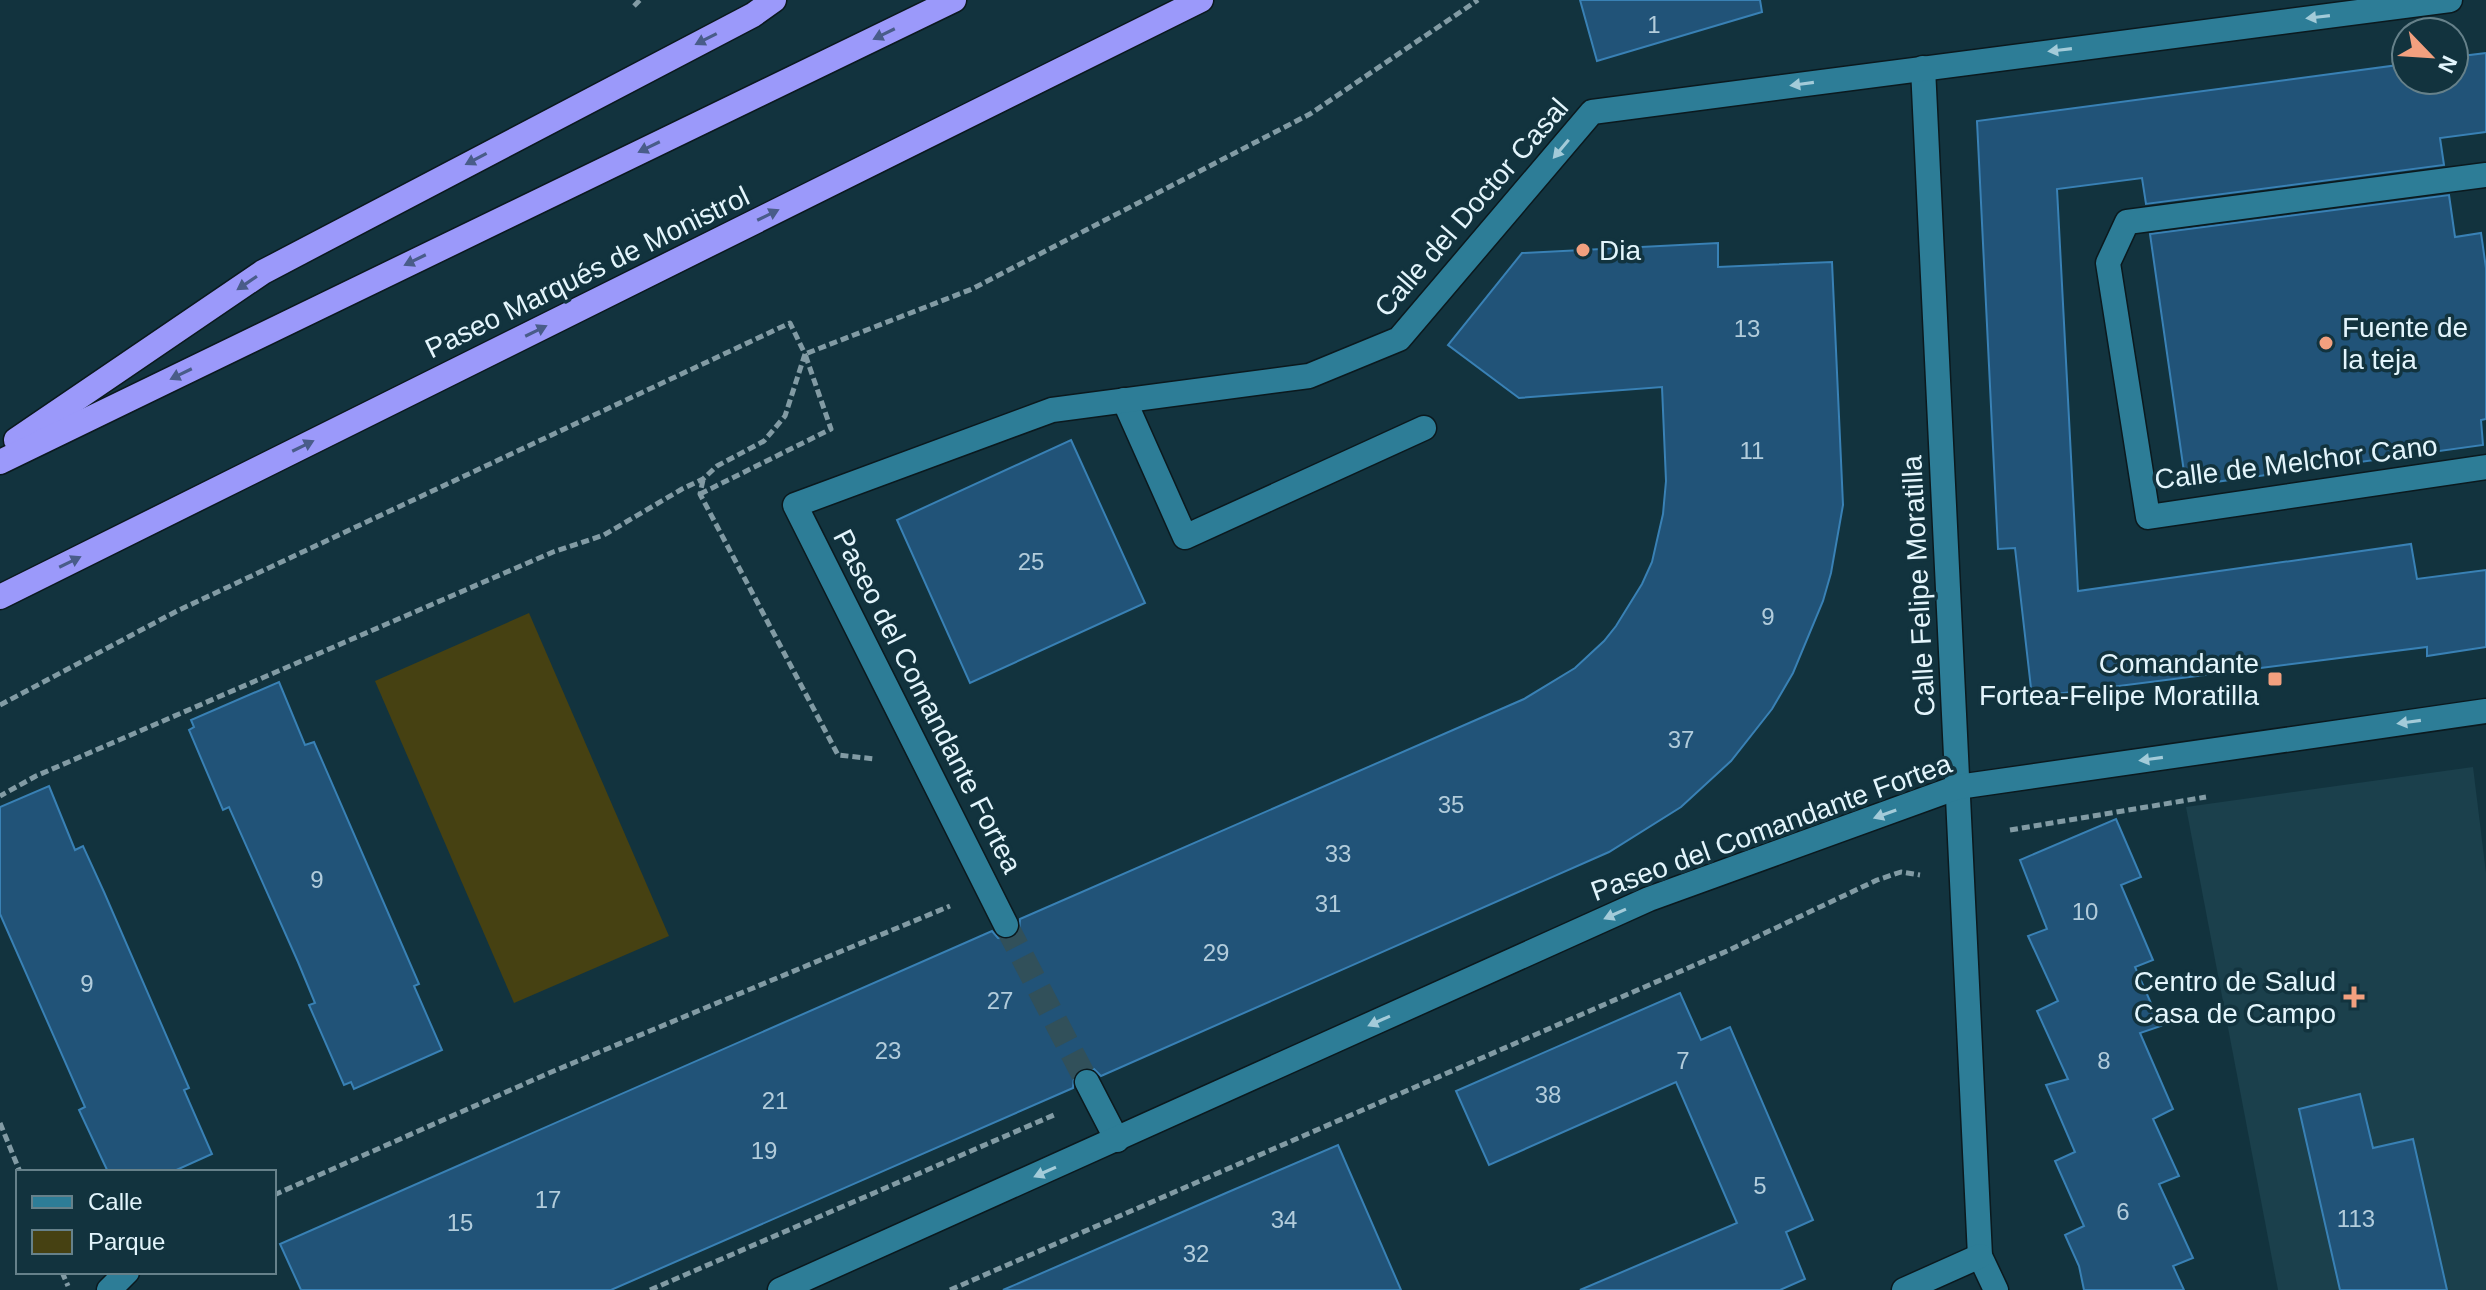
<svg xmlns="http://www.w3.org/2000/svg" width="2486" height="1290" viewBox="0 0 2486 1290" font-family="Helvetica,sans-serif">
  <rect width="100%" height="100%" fill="#12333e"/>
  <polygon fill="#1b404c" points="2473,767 2486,873 2486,1290 2278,1290 2186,807"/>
  <polygon fill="#464112" points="529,613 669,936 514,1003 375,681"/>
  <g fill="#215378" stroke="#3981b5" stroke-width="2">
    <polygon points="1580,0 1760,0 1762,12 1597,61"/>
    <polygon points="2486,53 2486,132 2440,138 2444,165 2146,204 2142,178 2057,189 2078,591 2411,544 2417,579 2486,570 2486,647 2427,656 2427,647 2032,697 2015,548 1998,549 1977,121 2406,64 2406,80 2454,80 2454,57"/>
    <polygon points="2449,195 2455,237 2481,233 2486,268 2486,419 2481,420 2483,445 2186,486 2150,234"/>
    <polygon points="1718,243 1718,267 1832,262 1843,505 1831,573 1823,601 1793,673 1772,709 1731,761 1681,807 1609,852 1101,1076 1094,1069 1081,1068 1074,1075 1073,1088 611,1290 301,1290 280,1244 992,931 998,938 1012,939 1019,933 1020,919 1524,699 1575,668 1604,641 1616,626 1642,584 1652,562 1663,514 1666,481 1662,387 1519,398 1448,345 1522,253"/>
    <polygon points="1071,440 1145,603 970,683 897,520"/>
    <polygon points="279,682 305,745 314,742 419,984 414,986 442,1050 354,1089 351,1082 344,1085 309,1005 315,1003 298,962 229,807 223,810 189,730 194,727 191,720"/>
    <polygon points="49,786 75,850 83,846 104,892 189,1088 184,1090 212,1154 172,1172 108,1172 79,1110 85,1107 0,914 0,807"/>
    <polygon points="2116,819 2141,877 2121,885 2153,960 2135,967 2161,1026 2140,1033 2173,1109 2153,1119 2179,1176 2159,1184 2193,1258 2173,1266 2184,1290 2084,1290 2079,1266 2065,1235 2084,1226 2055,1161 2075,1152 2046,1085 2068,1079 2037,1011 2058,1001 2028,936 2047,929 2020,860"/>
    <polygon points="1680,993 1701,1040 1730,1027 1813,1220 1786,1232 1805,1279 1780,1290 1580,1290 1737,1223 1676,1082 1489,1165 1456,1091"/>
    <polygon points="2360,1094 2373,1148 2413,1139 2447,1290 2340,1290 2299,1109"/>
    <polygon points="1338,1145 1401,1290 1003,1290 1226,1193"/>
  </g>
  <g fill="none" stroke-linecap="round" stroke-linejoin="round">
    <polyline stroke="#31505a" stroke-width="24" stroke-dasharray="24 12" stroke-linecap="butt" points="1006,925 1087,1082"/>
    <g stroke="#0b191e" stroke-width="27">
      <g id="minor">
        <polyline points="1923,68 1980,1256 1996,1290"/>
        <polyline points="2486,175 2127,222 2108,263 2148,517 2486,467"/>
        <polyline points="1124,400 1185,537 1424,428"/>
        <polyline points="1006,925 795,505 1052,410 1309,376 1399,339 1592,112 2450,0"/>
        <polyline points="1087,1082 1117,1140"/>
        <polyline points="109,1290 127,1272"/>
        <polyline points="780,1290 1649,899 1958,787 2486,711"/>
        <polyline points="1904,1290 1980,1256"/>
      </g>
    </g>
    <g stroke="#0b191e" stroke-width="27">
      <g id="highway">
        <polyline points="16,440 263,272 753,15 774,0"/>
        <polyline points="0,462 954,0"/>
        <polyline points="0,597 1201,0"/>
      </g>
    </g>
    <g stroke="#829ba4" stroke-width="5" stroke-dasharray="8 4" stroke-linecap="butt">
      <polyline points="634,6 640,0"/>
      <polyline points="703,480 700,494 838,755 875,759"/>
      <polyline points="700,494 831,429 805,354 972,289 1310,114 1478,0"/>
      <polyline points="0,705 177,611 790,323 805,354 785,416 764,441 717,466 703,479 682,489 604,535 553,552 36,776 0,796"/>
      <polyline points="2010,830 2206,797"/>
      <polyline points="0,1123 20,1172"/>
      <polyline points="274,1195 549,1073 950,906"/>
      <polyline points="62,1272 68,1286"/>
      <polyline points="650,1290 1054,1115"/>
      <polyline points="950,1290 1727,951 1877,880 1901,872 1920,875"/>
    </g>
    <use href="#minor" stroke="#2d7d97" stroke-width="24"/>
    <use href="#highway" stroke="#9b99fa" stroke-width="24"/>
  </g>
  <defs><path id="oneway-solid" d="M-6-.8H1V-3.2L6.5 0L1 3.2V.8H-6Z" transform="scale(2)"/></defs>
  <g fill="#a3cbd9">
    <use href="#oneway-solid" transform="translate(2318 17) rotate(173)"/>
    <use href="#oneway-solid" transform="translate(2060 50) rotate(173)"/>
    <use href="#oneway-solid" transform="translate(1802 84) rotate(172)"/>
    <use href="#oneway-solid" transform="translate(1561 149) rotate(130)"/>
    <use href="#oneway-solid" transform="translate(2409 722) rotate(172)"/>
    <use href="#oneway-solid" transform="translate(2151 759) rotate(172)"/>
    <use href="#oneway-solid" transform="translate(1885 814) rotate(160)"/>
    <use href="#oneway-solid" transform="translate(1615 914) rotate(156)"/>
    <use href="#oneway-solid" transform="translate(1379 1021) rotate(156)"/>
    <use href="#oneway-solid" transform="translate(1045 1172) rotate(156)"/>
  </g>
  <g fill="#495c89">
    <use href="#oneway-solid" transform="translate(884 34) rotate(154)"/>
    <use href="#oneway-solid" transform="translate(706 39) rotate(153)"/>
    <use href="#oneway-solid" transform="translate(649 147) rotate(154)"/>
    <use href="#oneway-solid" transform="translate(476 159) rotate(152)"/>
    <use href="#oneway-solid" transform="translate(768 215) rotate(-26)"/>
    <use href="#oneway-solid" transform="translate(415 260) rotate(154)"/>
    <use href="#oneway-solid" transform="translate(247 283) rotate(146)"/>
    <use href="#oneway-solid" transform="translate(536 331) rotate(-26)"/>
    <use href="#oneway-solid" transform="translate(181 374) rotate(154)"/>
    <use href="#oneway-solid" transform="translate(303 446) rotate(-26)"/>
    <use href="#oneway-solid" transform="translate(70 562) rotate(-26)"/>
  </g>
  <g fill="#f2a07f" stroke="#12333e" stroke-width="3">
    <circle cx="1583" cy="250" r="8"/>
    <circle cx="2326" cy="343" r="8"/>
    <rect x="2267" y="671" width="16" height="16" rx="4"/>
    <path d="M2350 985h8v8h8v8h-8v8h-8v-8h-8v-8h8z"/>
  </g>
  <g text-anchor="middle" stroke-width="7" stroke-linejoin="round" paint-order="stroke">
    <g font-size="24" fill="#b2ccdb">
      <text x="1654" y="33">1</text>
      <text x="1747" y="337">13</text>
      <text x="1752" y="459">11</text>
      <text x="1031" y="570">25</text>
      <text x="1768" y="625">9</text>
      <text x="1681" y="748">37</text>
      <text x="1451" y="813">35</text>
      <text x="1338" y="862">33</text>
      <text x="317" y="888">9</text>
      <text x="1328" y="912">31</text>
      <text x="2085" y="920">10</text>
      <text x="1216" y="961">29</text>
      <text x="87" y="992">9</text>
      <text x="1000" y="1009">27</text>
      <text x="888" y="1059">23</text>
      <text x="1683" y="1069">7</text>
      <text x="2104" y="1069">8</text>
      <text x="1548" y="1103">38</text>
      <text x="775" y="1109">21</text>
      <text x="764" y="1159">19</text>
      <text x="1760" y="1194">5</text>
      <text x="548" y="1208">17</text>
      <text x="2123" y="1220">6</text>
      <text x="2356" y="1227">113</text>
      <text x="1284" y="1228">34</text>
      <text x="460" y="1231">15</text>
      <text x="1196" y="1262">32</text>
    </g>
    <g font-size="28" fill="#e3f5fc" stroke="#12333e">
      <text transform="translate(1471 207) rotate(-49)" y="10">Calle del Doctor Casal</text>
      <text transform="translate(587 272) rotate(-26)" y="10">Paseo Marqués de Monistrol</text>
      <text transform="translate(2296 462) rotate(-7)" y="10">Calle de Melchor Cano</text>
      <text transform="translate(1918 586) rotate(-93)" y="10">Calle Felipe Moratilla</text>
      <text transform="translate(928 701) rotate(63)" y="10">Paseo del Comandante Fortea</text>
      <text transform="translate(1771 827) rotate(-20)" y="10">Paseo del Comandante Fortea</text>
    </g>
    <g font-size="28" fill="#e3f5fc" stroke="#12333e" text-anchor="start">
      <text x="1599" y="260">Dia</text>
      <text x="2342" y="337">Fuente de<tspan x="2342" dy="32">la teja</tspan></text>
      <text x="2259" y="673" text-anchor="end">Comandante<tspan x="2259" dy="32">Fortea-Felipe Moratilla</tspan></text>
      <text x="2336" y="991" text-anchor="end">Centro de Salud<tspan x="2336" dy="32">Casa de Campo</tspan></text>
    </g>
  </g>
  <rect x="16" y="1170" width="260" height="104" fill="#12333e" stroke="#66818a" stroke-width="2"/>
  <rect x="32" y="1196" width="40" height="12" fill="#2d7d97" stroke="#66818a" stroke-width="2"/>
  <text x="88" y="1210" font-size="24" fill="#e3f5fc">Calle</text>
  <rect x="32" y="1230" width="40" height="24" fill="#464112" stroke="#66818a" stroke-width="2"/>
  <text x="88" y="1250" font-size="24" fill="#e3f5fc">Parque</text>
  <g transform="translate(2430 56) rotate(115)"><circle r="38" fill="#12333e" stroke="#66818a" stroke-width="2"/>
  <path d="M0-6L14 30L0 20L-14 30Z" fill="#f2a07f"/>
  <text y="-12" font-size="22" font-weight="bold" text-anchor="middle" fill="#e3f5fc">N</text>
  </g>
</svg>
